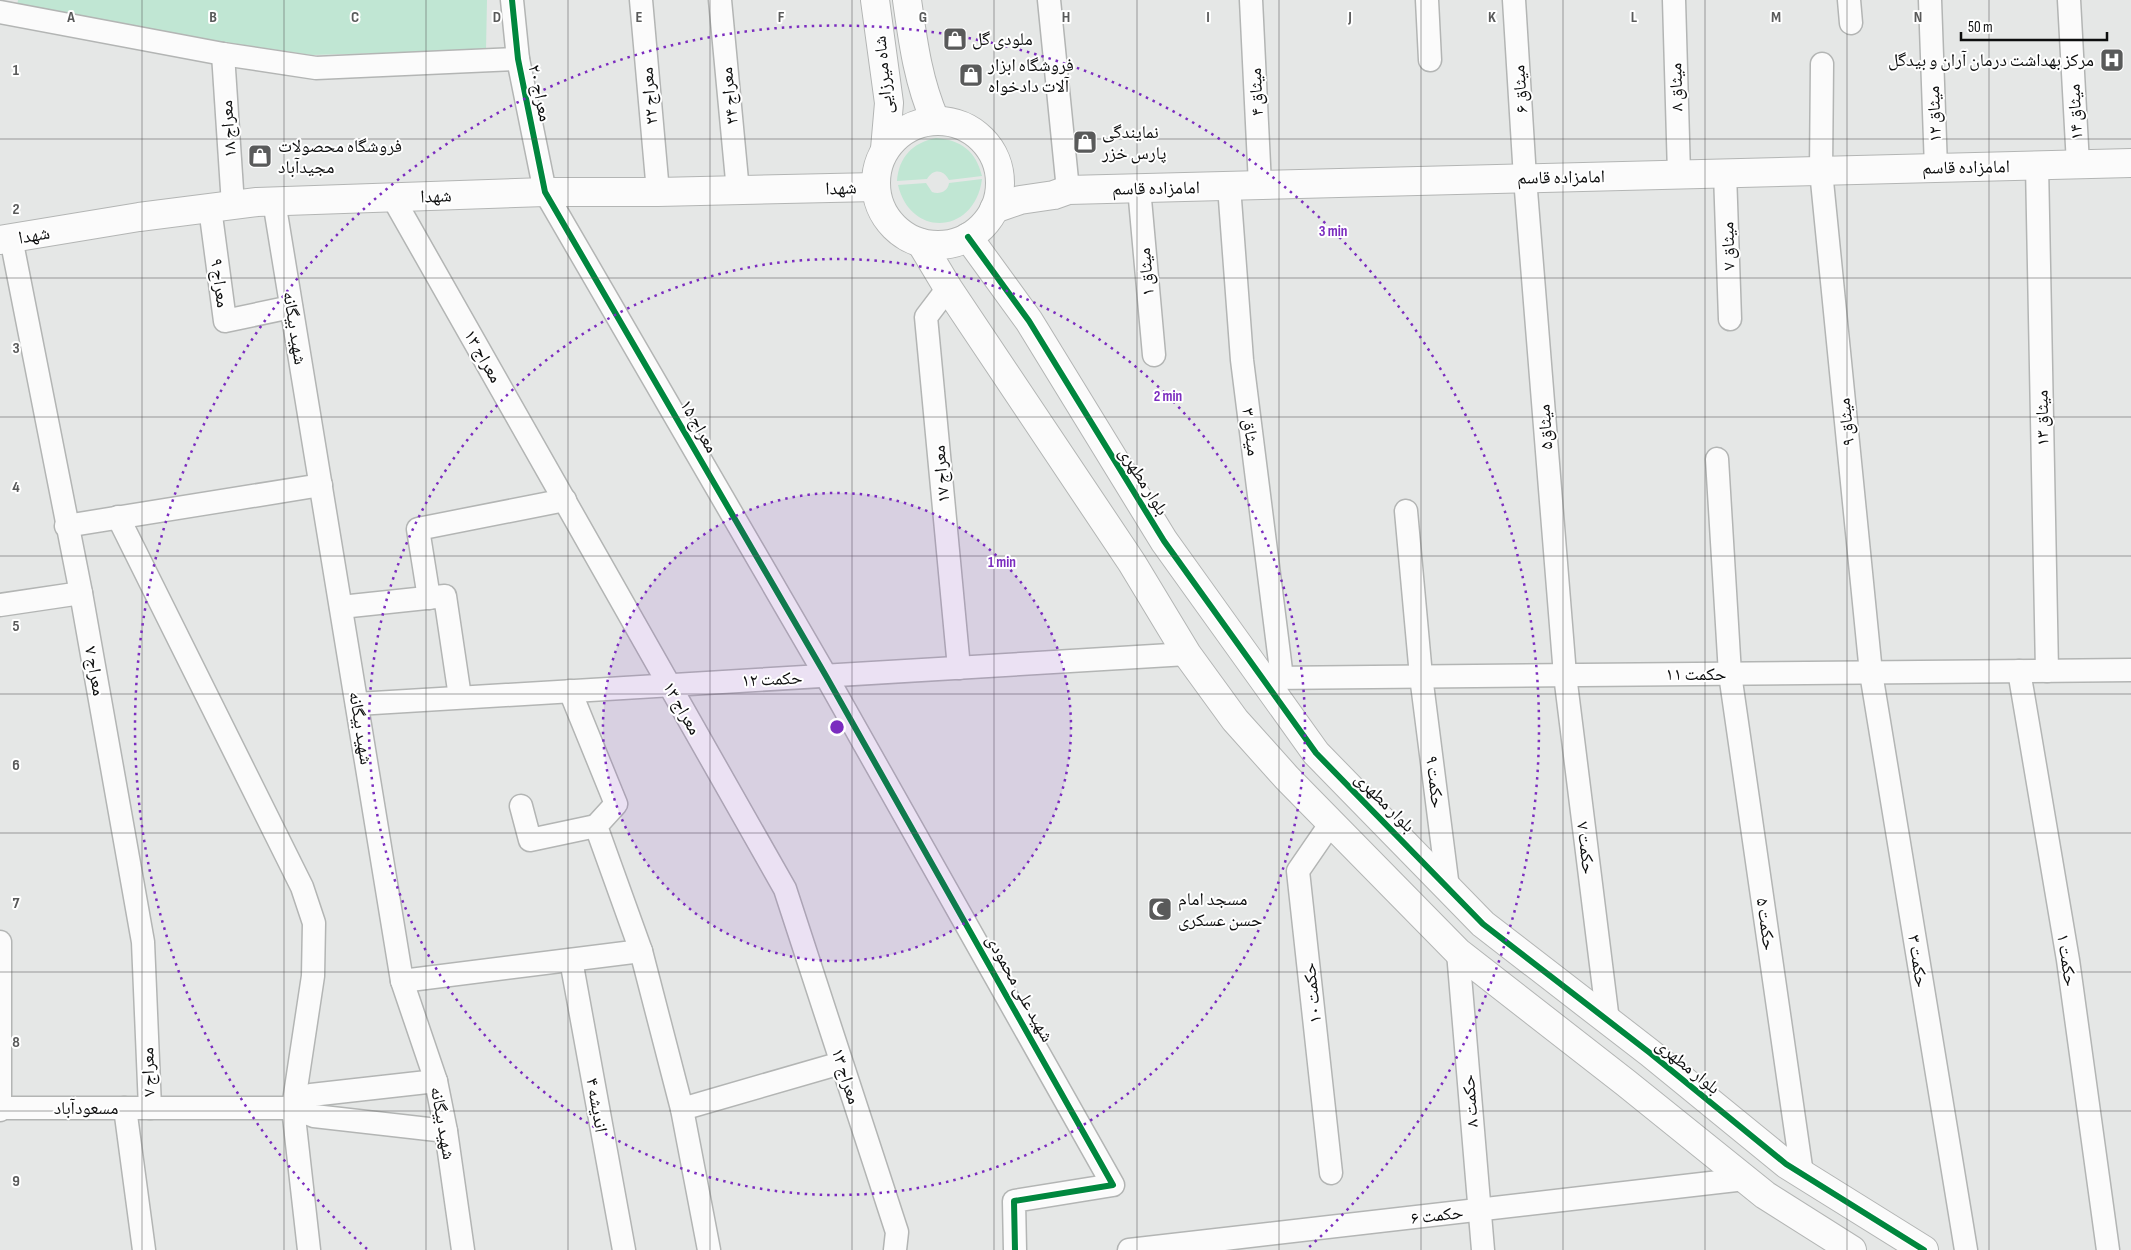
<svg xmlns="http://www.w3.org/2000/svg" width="2131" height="1250" viewBox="0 0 2131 1250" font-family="'Sofia Sans Condensed','Noto Naskh Arabic',sans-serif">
  <rect width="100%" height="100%" fill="#e5e7e6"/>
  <g fill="#c0e6d3">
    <polygon points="18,0 487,0 486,50 312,55 16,12"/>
    <path d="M 936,138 C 961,140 976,151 982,176 L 949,180 C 943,169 933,169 927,179 L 897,181 C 899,157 912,143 936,138 Z"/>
    <path d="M 982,179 C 975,234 911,239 898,185 L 926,183 L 932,192 C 940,195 948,191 949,183 Z"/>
  </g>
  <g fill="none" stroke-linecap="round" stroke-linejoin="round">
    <g stroke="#b3b5b4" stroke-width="25">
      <g id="minor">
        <polyline points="512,0 518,59 545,192 826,676 1113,1185 1014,1201 1015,1250"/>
        <polyline points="641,0 658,192"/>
        <polyline points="720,0 738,191"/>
        <polyline points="1049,0 1068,190"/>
        <polyline points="1251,0 1260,185"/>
        <polyline points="1427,0 1430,60"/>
        <polyline points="1514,0 1525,178 1565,675 1608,1021"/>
        <polyline points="1674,0 1679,174"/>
        <polyline points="1849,0 1851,23"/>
        <polyline points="1930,0 1936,168"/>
        <polyline points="2069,0 2078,164"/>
        <polyline points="0,12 223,54 316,68 518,59"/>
        <polyline points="223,54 233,205"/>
        <polyline points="1822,64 1821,171 1871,673 1966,1250"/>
        <polyline points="2037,165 2047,671"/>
        <polyline points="1725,173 1730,319"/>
        <polyline points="1229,186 1242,360 1282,678"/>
        <polyline points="1139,188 1154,355"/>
        <polyline points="393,198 785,889 897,1232 895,1250"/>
        <polyline points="274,201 402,981 436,1081 446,1131 463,1250"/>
        <polyline points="210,208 225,321 291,307"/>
        <polyline points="11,238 81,593 143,942 150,1108"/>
        <polyline points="948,288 926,317 959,668"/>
        <polyline points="1717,459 1730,674 1802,1174"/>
        <polyline points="1406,511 1421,676 1448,888"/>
        <polyline points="118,517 302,887 314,923 313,976 293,1108 309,1250"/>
        <polyline points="66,526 321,485"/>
        <polyline points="429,598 418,529 565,500"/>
        <polyline points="0,605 81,593"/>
        <polyline points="341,607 445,596 460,697"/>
        <polyline points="2019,671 2068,960 2108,1250"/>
        <polyline points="1262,678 2131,670"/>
        <polyline points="570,691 616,804 596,826 641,951 682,1109 709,1250"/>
        <polyline points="357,704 1187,654"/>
        <polyline points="521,806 530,840 596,826"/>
        <polyline points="0,942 0,1110"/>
        <polyline points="1458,952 1483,1250"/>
        <polyline points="571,960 624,1250"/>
        <polyline points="402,981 641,951"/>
        <polyline points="0,1108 293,1108 314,1116 446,1131"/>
        <polyline points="125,1108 144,1250"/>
        <polyline points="293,1108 311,1095 436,1081"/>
        <polyline points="682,1109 841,1063"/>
        <polyline points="1331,1173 1298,871 1331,823"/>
        <polyline points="1129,1250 1745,1179"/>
      </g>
    </g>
    <g stroke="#b3b5b4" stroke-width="30">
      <g id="tertiary">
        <polyline points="875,0 889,103 885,149"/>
        <path d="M 907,0 C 913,42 918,81 935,120"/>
        <circle cx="938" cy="183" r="62"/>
        <polyline points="994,209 1020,200 1054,195 1068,190 2131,163"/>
        <polyline points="968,237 1029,321 1164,541 1316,753 1483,924 1650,1053 1786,1164 1924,1250"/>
        <polyline points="0,240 139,217 257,202 545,192 658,192 876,187"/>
        <polyline points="921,243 948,288 1132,563 1187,654 1235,720 1287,778 1458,952 1626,1083 1765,1195 1852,1250"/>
      </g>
    </g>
    <use href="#minor" stroke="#fbfbfb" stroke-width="22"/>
    <use href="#tertiary" stroke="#fbfbfb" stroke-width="28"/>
    <g stroke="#fff" stroke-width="9">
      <g id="cycleway">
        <polyline points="512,0 518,59 545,192 826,676 1113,1185 1014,1201 1015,1250"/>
        <polyline points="968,237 1029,321 1164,541 1316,753 1483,924 1650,1053 1786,1164 1924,1250"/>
      </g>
    </g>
    <use href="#cycleway" stroke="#00873e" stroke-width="6"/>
  </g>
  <path fill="none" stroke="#595a5a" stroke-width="1" stroke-opacity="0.55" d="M 142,0 L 142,1250M 284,0 L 284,1250M 426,0 L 426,1250M 568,0 L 568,1250M 710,0 L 710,1250M 852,0 L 852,1250M 994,0 L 994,1250M 1137,0 L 1137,1250M 1279,0 L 1279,1250M 1421,0 L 1421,1250M 1563,0 L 1563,1250M 1705,0 L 1705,1250M 1847,0 L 1847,1250M 1989,0 L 1989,1250M 0,139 L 2131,139M 0,278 L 2131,278M 0,417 L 2131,417M 0,556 L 2131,556M 0,694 L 2131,694M 0,833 L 2131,833M 0,972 L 2131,972M 0,1111 L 2131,1111"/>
  <circle cx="837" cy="727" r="234" fill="#7b2cbf" fill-opacity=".12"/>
  <g fill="none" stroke="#7b2cbf" stroke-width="2.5" stroke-dasharray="2.5 5">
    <circle cx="837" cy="727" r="234"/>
    <circle cx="837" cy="727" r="468"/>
    <path d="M367 1249A702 702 0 1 1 1307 1249"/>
  </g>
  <defs>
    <g id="shop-square" transform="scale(1.25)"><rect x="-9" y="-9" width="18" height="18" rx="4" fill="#595a5a" stroke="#fff"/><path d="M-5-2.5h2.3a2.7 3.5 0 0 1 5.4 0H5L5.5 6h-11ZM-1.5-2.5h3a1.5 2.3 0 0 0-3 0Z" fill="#fff"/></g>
    <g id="hospital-square" transform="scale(1.25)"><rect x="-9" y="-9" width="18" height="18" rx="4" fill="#595a5a" stroke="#fff"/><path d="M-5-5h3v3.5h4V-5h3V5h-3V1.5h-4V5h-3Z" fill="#fff"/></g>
    <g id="mosque-square" transform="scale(1.25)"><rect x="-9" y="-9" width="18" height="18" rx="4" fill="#595a5a" stroke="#fff"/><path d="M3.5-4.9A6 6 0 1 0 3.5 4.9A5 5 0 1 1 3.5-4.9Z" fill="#fff"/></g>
  </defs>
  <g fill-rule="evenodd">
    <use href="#shop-square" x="955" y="39"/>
    <use href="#hospital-square" x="2112" y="60"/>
    <use href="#shop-square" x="971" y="75"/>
    <use href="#shop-square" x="1085" y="142"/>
    <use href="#shop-square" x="260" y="156"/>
    <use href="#mosque-square" x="1160" y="909"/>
  </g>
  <g text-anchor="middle" stroke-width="4" stroke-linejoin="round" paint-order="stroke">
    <g font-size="18" fill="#0d0e0e" stroke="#fff" text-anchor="start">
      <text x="972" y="45">ملودی گل</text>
      <text x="2094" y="66" text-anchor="end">مرکز بهداشت درمان آران و بیدگل</text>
      <text x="988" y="71">فروشگاه ابزار<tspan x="988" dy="21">آلات دادخواه</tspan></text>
      <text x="1102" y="138">نمایندگی<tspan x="1102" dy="21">پارس خزر</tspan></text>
      <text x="278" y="152">فروشگاه محصولات<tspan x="278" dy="21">مجیدآباد</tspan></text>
      <text x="1178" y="905">مسجد امام<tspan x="1178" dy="21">حسن عسکری</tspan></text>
    </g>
    <g font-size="18" fill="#0d0e0e" stroke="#fff">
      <text transform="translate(883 75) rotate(-95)" y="6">شاه میرزایی</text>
      <text transform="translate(1676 87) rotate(-92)" y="6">میثاق ۸</text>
      <text transform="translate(1520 89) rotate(-94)" y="6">میثاق ۶</text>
      <text transform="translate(1256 92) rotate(-93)" y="6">میثاق ۴</text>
      <text transform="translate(540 93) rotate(78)" y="6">معراج ۲۰</text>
      <text transform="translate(649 96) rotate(-95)" y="6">معراج ۲۲</text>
      <text transform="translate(729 96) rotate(-96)" y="6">معراج ۲۴</text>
      <text transform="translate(2075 112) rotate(-93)" y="6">میثاق ۱۴</text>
      <text transform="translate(1934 114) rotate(-92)" y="6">میثاق ۱۲</text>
      <text transform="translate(228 129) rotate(-94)" y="6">معراج ۱۸</text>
      <text transform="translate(1966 167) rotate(-1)" y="6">امامزاده قاسم</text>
      <text transform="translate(1561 177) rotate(-1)" y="6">امامزاده قاسم</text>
      <text transform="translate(841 188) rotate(-2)" y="6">شهدا</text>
      <text transform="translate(1156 188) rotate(-1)" y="6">امامزاده قاسم</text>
      <text transform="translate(436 196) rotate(-2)" y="6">شهدا</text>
      <text transform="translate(34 235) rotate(-10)" y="6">شهدا</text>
      <text transform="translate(1728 246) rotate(-92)" y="6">میثاق ۷</text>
      <text transform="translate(1146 272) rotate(-95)" y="6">میثاق ۱</text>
      <text transform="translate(220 283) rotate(82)" y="6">معراج ۹</text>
      <text transform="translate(295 328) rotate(81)" y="6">شهید بیگانه</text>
      <text transform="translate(483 356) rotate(60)" y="6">معراج ۱۳</text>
      <text transform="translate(2042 418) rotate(-91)" y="6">میثاق ۱۳</text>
      <text transform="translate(1846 422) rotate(-96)" y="6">میثاق ۹</text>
      <text transform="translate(699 426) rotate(60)" y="6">معراج ۱۵</text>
      <text transform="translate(1545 427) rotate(-94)" y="6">میثاق۵</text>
      <text transform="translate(1251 432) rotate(83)" y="6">میثاق ۳</text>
      <text transform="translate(941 474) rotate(-95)" y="6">معراج ۱۷</text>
      <text transform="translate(1144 481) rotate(58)" y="6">بلوار مطهری</text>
      <text transform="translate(95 671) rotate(80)" y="6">معراج ۷</text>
      <text x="1696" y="680">حکمت ۱۱</text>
      <text transform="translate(772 679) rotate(-3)" y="6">حکمت ۱۲</text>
      <text transform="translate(682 708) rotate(60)" y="6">معراج ۱۳</text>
      <text transform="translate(361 728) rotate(81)" y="6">شهید بیگانه</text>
      <text transform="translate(1435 782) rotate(83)" y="6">حکمت ۹</text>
      <text transform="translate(1385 802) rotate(45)" y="6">بلوار مطهری</text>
      <text transform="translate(1586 848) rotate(83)" y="6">حکمت ۷</text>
      <text transform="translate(1766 924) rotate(82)" y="6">حکمت ۵</text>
      <text transform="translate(2067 960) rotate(81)" y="6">حکمت ۱</text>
      <text transform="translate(1918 961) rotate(81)" y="6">حکمت ۳</text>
      <text transform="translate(1020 988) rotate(61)" y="6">شهید علی محمودی</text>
      <text transform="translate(1312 993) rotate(-96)" y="6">حکمت ۱۰</text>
      <text transform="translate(1688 1066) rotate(39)" y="6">بلوار مطهری</text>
      <text transform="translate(148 1072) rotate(-92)" y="6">معراج ۷</text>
      <text transform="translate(846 1076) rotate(72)" y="6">معراج ۱۳</text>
      <text transform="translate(1470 1101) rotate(-95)" y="6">حکمت ۸</text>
      <text transform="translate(597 1105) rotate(80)" y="6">اندیشه ۴</text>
      <text x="86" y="1114">مسعودآباد</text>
      <text transform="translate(443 1123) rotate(80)" y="6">شهید بیگانه</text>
      <text transform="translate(1437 1215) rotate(-7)" y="6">حکمت ۶</text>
    </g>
  </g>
  <g font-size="16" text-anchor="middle" font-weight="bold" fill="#595a5a" stroke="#fff" stroke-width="4" stroke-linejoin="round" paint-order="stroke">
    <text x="71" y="22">A</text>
    <text x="213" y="22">B</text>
    <text x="355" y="22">C</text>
    <text x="497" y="22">D</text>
    <text x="639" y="22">E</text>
    <text x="781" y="22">F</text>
    <text x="923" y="22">G</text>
    <text x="1066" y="22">H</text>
    <text x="1208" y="22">I</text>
    <text x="1350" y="22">J</text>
    <text x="1492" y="22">K</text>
    <text x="1634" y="22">L</text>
    <text x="1776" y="22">M</text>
    <text x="1918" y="22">N</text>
    <text x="16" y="75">1</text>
    <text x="16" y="214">2</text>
    <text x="16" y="353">3</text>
    <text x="16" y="492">4</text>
    <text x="16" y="631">5</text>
    <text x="16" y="770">6</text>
    <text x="16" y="908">7</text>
    <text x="16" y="1047">8</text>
    <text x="16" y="1186">9</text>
  </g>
  <circle cx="837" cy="727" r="8" fill="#7b2cbf" stroke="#fff" stroke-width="2.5"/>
  <g font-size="15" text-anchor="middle" font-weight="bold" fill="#7b2cbf" stroke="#fff" stroke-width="4" stroke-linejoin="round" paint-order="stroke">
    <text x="1333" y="236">3 min</text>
    <text x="1168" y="401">2 min</text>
    <text x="1002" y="567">1 min</text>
  </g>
  <path d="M1961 32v8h146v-8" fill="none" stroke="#0d0e0e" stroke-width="2.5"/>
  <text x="1968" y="32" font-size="15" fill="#0d0e0e" stroke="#ffffff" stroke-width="4" paint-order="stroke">50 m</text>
</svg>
